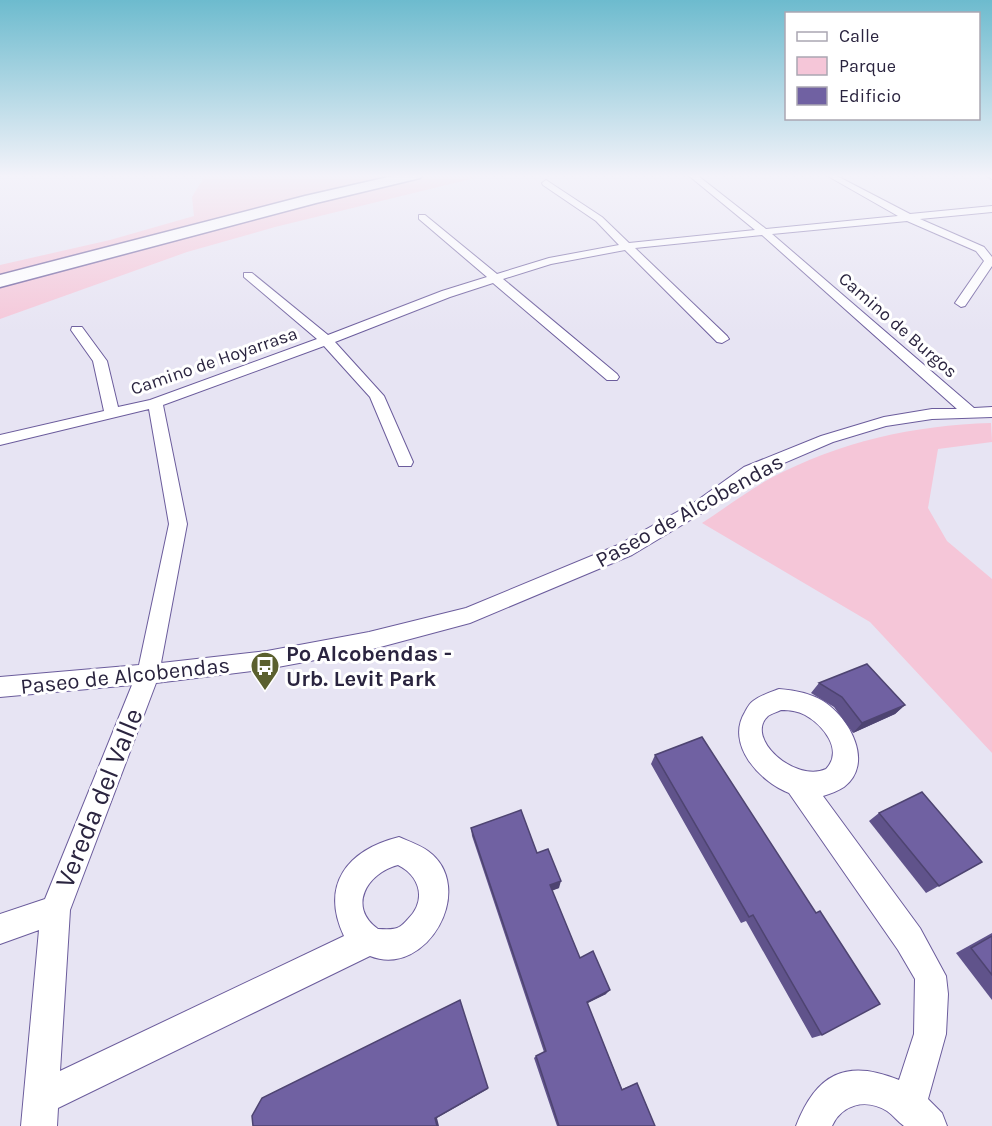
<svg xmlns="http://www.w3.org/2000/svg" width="992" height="1126" viewBox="0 0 992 1126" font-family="Karla,sans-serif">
  <rect width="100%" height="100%" fill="#e7e4f3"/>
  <g fill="#f5c6d8">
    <polygon points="189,175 487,175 275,227 187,252 0,319 0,265 110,240 194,216 192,197 204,177"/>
    <path d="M 991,423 L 992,442 L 938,449 L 928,508 L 947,541 L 992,579 L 992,753 L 870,622 L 702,523 C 724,509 747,491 771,478 C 839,442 914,425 991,423 Z"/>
  </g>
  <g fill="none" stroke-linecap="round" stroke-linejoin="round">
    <g stroke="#6b5c9c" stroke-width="2">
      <g id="minor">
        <path d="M 688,175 L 697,175 L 766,229 L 898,216 L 826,175 L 835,175 L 910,214 L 992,206 L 992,212 L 920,219 L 984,247 L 992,257 L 992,266 L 965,306 L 961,307 L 955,303 L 984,261 L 976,251 L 907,221 L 772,234 L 974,408 L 992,407 L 992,417 L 932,419 L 886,426 L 833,442 L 756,475 L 707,510 L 632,555 L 470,623 L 369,650 L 267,669 L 156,683 L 70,910 L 60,1071 L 344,936 C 320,885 347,850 399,837 C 408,841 420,845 428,851 C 478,887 427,979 370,956 L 58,1108 L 57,1126 L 21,1126 L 39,930 L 0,944 L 0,914 L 45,899 L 132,685 L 0,697 L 0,677 L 139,665 L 169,524 L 149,409 L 0,445 L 0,435 L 104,411 L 93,361 L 71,330 L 72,327 L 82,327 L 107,361 L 118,407 L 150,400 L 317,339 L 244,277 L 244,273 L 252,273 L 328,335 L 442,291 L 487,277 L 419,219 L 419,215 L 425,215 L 497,274 L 549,258 L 619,245 L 596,221 L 543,185 L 542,183 L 546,180 L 602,217 L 629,243 L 755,230 ZM 762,235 L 957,409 L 932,409 L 884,417 L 821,436 L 744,467 L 695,502 L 618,545 L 466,608 L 369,632 L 267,651 L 161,663 L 187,524 L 163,405 L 324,346 L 370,397 L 399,466 L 411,466 L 413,462 L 384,396 L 335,342 L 450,297 L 493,283 L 607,380 L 617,380 L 619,377 L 617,374 L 503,279 L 551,264 L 625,250 L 717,342 L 722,343 L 729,339 L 727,336 L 635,248 ZM 398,865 C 420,876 427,900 408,919 C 405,922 402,926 397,928 C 392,930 384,929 378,929 C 347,907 367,873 398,865 Z"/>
        <polygon points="986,175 992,175 992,179"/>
        <path d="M 779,689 C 794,690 810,693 823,701 C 849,717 875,763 844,787 C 838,791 830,794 823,796 L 920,928 L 946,976 L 948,994 L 946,1034 L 928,1099 L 942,1113 L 947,1126 C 937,1126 912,1126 904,1126 C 898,1122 893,1115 887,1111 C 866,1098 842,1104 832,1126 L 796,1126 C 816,1074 846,1058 899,1080 L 914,1034 L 915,979 L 898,950 L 789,793 C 760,782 725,744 745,712 C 747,708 750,703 753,701 C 761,695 771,692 779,689 ZM 781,710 C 789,710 798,711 805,715 C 823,725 844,750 826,769 C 795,783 744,738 768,716 C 771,714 777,712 781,710 Z"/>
      </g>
    </g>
    <g stroke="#6b5c9c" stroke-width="3">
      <polygon id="motorway" points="397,175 422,175 420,178 316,203 0,287 0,275 305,196"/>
    </g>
    <use href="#minor" fill="#fff" fill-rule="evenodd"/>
    <use href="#motorway" fill="#fff" fill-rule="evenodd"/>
  </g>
  <g fill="#60538b">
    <polygon points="819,683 905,705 895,714 853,733 834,707 811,693"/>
    <polygon points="702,737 822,1035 812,1038 746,921 741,923 651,764 655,755"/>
    <polygon points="879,813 982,862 926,893 869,821"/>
    <polygon points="471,828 559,888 552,890 580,958 606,994 587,1003 622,1089 637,1083 655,1126 557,1126 534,1058 536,1056 544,1052 472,836"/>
    <polygon points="992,933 992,1000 956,953"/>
  </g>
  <g fill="#4e4471">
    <polygon points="905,705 895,714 853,733 862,723"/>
    <polygon points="561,881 559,888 549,892 550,885"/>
    <polygon points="610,990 606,994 584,1005 587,1002"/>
    <polygon points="488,1088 488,1089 437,1118 439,1126 437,1126 435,1118"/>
  </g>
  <g fill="#7061a2" stroke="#4e4471" stroke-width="1.5">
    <polygon points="867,664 905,705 862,723 842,697 819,683"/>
    <polygon points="702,737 816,913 820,911 880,1004 822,1035 753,915 749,917 655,755"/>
    <polygon points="922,792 982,862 939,886 879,813"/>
    <polygon points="521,810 537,853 548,849 561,881 550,885 580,958 593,951 610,990 587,1002 622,1090 637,1083 655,1126 559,1126 536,1056 546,1051 471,828"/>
    <polygon points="992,936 992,975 971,948"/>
    <polygon points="460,1000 488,1088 435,1118 437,1126 253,1126 252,1116 262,1098"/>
  </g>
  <linearGradient id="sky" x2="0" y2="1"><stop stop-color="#6dbbce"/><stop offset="0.53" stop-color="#f4f3fa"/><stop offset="1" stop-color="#f4f3fa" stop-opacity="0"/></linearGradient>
  <rect width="992" height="332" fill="url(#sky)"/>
  <defs>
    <g id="bus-pin" transform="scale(1.5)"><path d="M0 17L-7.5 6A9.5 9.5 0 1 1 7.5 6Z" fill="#5b602e" stroke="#fff"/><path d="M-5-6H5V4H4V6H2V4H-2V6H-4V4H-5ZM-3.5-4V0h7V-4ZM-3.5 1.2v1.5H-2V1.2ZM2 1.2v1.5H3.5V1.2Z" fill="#fff"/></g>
  </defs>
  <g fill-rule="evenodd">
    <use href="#bus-pin" x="265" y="666"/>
  </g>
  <g text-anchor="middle" stroke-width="6" stroke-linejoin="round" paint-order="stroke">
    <g font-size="18" fill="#2a243f" stroke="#fff">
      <text transform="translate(898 325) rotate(41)" y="6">Camino de Burgos</text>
      <text transform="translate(214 361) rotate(-19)" y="6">Camino de Hoyarrasa</text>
    </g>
    <g font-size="22" fill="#2a243f" stroke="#fff">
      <text transform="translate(689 510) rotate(-29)" y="8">Paseo de Alcobendas</text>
      <text transform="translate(125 675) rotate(-6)" y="8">Paseo de Alcobendas</text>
    </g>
    <g font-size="22" font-weight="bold" fill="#2a243f" stroke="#fff" text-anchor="start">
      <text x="286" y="661">Pº Alcobendas -<tspan x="286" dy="25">Urb. Levit Park</tspan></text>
    </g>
    <g font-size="27" fill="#2a243f" stroke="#fff">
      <text transform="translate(99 798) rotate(-68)" y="9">Vereda del Valle</text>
    </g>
  </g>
  <rect x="785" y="12" width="195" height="108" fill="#ffffff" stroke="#aaa7b2" stroke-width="1.5"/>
  <rect x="797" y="32" width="30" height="9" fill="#ffffff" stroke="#aaa7b2" stroke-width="1.5"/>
  <text x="839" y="42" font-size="18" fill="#2a243f">Calle</text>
  <rect x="797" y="57" width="30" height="18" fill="#f5c6d8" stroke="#aaa7b2" stroke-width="1.5"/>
  <text x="839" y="72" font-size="18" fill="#2a243f">Parque</text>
  <rect x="797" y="87" width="30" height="18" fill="#7061a2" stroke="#aaa7b2" stroke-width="1.5"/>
  <text x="839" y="102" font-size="18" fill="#2a243f">Edificio</text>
</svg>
